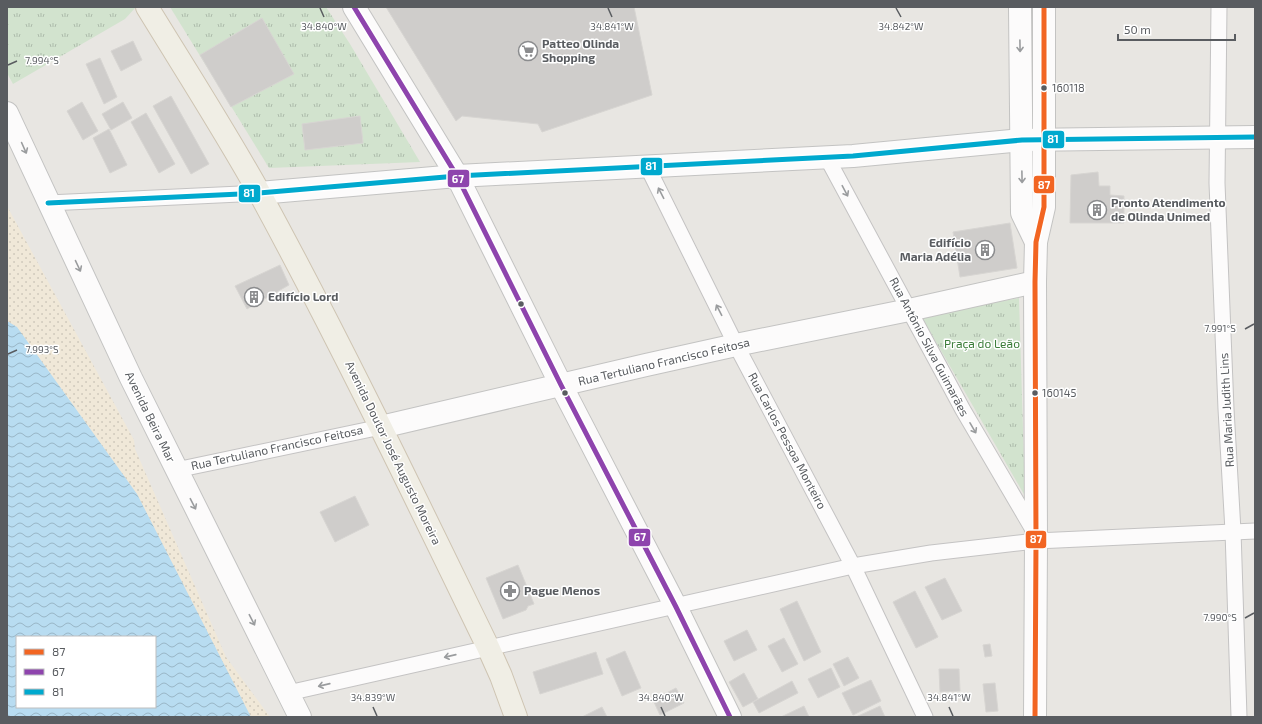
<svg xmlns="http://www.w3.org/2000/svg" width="1262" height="724" viewBox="0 0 1262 724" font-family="'Exo 2',sans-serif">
  <defs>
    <pattern id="sand-dots" width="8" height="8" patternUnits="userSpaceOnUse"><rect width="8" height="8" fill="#f0e8d8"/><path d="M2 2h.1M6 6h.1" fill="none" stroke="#d0c9bc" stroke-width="1.8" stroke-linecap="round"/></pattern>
    <pattern id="park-tufts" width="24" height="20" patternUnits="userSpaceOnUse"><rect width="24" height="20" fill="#d2e3ce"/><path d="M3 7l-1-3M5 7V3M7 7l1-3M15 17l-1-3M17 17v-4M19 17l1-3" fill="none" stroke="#adbbab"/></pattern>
    <pattern id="water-waves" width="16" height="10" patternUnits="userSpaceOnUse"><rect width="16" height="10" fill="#b8dcf1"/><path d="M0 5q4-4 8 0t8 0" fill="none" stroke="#99b6c7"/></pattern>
  </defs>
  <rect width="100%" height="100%" fill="#e8e6e2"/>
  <polygon fill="url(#sand-dots)" points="7,206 134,440 135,449 226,657 270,717 232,717 17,327 7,321"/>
  <g fill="url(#park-tufts)">
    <polygon points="7,7 136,7 125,19 13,84 7,73"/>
    <polygon points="170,7 326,7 350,44 420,162 269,168"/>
    <polygon points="1019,298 1025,496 921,316"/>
  </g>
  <path fill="url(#water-waves)" fill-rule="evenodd" d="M 7,321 L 17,327 L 137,494 L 251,717 L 7,717 ZM 17,637 L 155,637 L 155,707 L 17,707 Z"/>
  <g fill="#cfcdcb" stroke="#d7d5d2">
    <polygon points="386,7 634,7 652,95 542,132 538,124 462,116 456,121"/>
    <polygon points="262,18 294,74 231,107 200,55"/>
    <polygon points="133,41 142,60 121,71 111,51"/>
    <polygon points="100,58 117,97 104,104 86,64"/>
    <polygon points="171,96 209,164 191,174 153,106"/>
    <polygon points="82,102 98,131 83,140 67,111"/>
    <polygon points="123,102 132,118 111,130 102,114"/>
    <polygon points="146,113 175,164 159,173 131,122"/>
    <polygon points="360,116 363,143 305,150 302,124"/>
    <polygon points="109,129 127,165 110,173 93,138"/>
    <polygon points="1098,172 1099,186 1110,186 1110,195 1124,196 1124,223 1070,223 1071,175"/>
    <polygon points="1010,223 1017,268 960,277 953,232"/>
    <polygon points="280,265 289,285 247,309 235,286"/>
    <polygon points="355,496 369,525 335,542 320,512"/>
    <polygon points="518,565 534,604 528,606 526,610 503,619 486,578"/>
    <polygon points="945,578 962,611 942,620 925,587"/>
    <polygon points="915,591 938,637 916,648 893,602"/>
    <polygon points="797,601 821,652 804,661 780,609"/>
    <polygon points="747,630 757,650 734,661 724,641"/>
    <polygon points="784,638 798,664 782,672 768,646"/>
    <polygon points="990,644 992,656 985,657 983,645"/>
    <polygon points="625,651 641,688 622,696 606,659"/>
    <polygon points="596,652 603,674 540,694 533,672"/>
    <polygon points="848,657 859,678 844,686 833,664"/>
    <polygon points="831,668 840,687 818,698 808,679"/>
    <polygon points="939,669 959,669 960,691 940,692"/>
    <polygon points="744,673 758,699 743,707 729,682"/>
    <polygon points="871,680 881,701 853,715 842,693"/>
    <polygon points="792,681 798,693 759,713 753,702"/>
    <polygon points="995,683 998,711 986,712 983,684"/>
    <polygon points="676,688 684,703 660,715 653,700"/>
    <polygon points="804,706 809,717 781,717"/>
    <polygon points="880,706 885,717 856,717"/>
    <polygon points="602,707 607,717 582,717"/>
  </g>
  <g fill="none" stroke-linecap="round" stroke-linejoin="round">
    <g stroke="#c4c3c3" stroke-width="17">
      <g id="street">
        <polyline points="1219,7 1217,183 1226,409 1233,531 1239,717"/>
        <polyline points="826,156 963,410 1035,533"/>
        <polyline points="647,166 736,345 853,566 925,717"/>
        <polyline points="48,203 259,193"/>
        <polyline points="176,470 381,427"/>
        <polyline points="288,693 853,566 931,553 1036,541 1255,531"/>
      </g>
    </g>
    <g stroke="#c3c3c2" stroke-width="24">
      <g id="secondary">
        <polyline points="354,7 457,176 561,385 676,607 730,717"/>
        <polyline points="1020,7 1022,213 1036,242"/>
        <polyline points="7,113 131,378 300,717"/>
        <polyline points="259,193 457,176 853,156 1022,140 1255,137"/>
        <polyline points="381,427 646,365 736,345 909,310 1035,282"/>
        <polyline points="1035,717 1036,541 1035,282 1036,242 1044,207 1044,7"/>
      </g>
    </g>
    <g stroke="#cec4b2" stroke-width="24">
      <path id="primary" d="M 147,7 C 185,69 225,131 260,194 C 341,343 414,495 488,647 L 501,676 L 516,717"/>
    </g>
    <use href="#street" stroke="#fcfbfb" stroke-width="15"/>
    <use href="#secondary" stroke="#fcfbfb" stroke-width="22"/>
    <use href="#primary" stroke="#f0eee5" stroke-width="22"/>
    <g stroke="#fff" stroke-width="8">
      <polyline id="bus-1" points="1035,717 1036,541 1035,282 1036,242 1044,207 1044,7"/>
    </g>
    <g stroke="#fff" stroke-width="8">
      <polyline id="bus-2" points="354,7 457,176 561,385 676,607 730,717"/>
    </g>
    <g stroke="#fff" stroke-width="8">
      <polyline id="bus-3" points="48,203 259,193 457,176 853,156 1022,140 1255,137"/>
    </g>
    <use href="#bus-1" stroke="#f26522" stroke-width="5"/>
    <use href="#bus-2" stroke="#8e44ad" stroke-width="5"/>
    <use href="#bus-3" stroke="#00a9ce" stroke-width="5"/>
  </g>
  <defs><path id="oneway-shaft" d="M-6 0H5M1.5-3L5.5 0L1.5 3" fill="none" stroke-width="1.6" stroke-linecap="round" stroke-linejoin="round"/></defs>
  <g stroke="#9a9c9e">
    <use href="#oneway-shaft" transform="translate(1020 46) rotate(89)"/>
    <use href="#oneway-shaft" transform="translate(24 148) rotate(66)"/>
    <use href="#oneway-shaft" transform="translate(1022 177) rotate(89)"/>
    <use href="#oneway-shaft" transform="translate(845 191) rotate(62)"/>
    <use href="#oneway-shaft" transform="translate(661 193) rotate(-117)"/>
    <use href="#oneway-shaft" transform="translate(78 266) rotate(65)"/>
    <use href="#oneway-shaft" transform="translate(719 310) rotate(-117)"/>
    <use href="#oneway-shaft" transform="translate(973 428) rotate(60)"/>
    <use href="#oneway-shaft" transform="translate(193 504) rotate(63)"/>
    <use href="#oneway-shaft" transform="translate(252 620) rotate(63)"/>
    <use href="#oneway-shaft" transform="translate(450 656) rotate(167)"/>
    <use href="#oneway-shaft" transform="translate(324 685) rotate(167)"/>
  </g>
  <path fill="none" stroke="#595c60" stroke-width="1.5" d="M 320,8 L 324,17M 608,8 L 612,17M 896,8 L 901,17M 8,65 L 17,61M 1245,329 L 1254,324M 8,354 L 17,350M 1245,618 L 1254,613M 373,707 L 377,716M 661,707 L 665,716M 949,707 L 953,716"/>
  <defs>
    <g id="supermarket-ring" transform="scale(1)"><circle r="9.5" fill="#fff" stroke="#8b8c8e" stroke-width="1.5"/><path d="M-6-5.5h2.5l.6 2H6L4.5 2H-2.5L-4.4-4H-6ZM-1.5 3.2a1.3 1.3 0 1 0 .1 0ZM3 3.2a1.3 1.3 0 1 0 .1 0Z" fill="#8b8c8e"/></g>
    <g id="building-ring" transform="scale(1)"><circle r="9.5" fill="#fff" stroke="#8b8c8e" stroke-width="1.5"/><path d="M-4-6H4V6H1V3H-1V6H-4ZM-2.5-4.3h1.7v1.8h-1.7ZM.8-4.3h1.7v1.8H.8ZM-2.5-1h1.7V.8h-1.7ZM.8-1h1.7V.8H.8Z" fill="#8b8c8e"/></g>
    <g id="pharmacy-ring" transform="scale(1)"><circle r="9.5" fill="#fff" stroke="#8b8c8e" stroke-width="1.5"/><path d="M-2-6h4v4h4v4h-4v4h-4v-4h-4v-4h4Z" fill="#8b8c8e"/></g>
  </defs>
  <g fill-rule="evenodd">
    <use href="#supermarket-ring" x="528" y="51"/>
    <use href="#building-ring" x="1097" y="210"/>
    <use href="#building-ring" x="985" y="250"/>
    <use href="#building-ring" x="254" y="297"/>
    <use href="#pharmacy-ring" x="510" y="591"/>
  </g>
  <g fill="#595c60" stroke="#fff" stroke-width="1.5">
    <circle cx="1044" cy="88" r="3.5"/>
    <circle cx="521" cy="304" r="3.5"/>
    <circle cx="565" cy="393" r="3.5"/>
    <circle cx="1035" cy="393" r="3.5"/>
  </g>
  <g text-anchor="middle" stroke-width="3" stroke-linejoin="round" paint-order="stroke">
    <g font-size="11" fill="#595c60" stroke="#fff" text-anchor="start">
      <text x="1052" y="92">160118</text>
      <text x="1042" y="397">160145</text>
    </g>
    <g font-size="12" font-weight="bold" fill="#595c60" stroke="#fff" text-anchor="start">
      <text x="542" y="48">Patteo Olinda<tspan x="542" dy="14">Shopping</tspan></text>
      <text x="1111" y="207">Pronto Atendimento<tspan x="1111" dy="14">de Olinda Unimed</tspan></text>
      <text x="971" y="247" text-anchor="end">Edifício<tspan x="971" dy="14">Maria Adélia</tspan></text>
      <text x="268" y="301">Edifício Lord</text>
      <text x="524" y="595">Pague Menos</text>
    </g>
    <g font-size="12" fill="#3c7d3a" stroke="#fff">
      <text x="982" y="348">Praça do Leão</text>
    </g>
    <g font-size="12" fill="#595c60" stroke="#fff">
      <text transform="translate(929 347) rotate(62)" y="4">Rua Antônio Silva Guimarães</text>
      <text transform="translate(664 362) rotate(-13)" y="4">Rua Tertuliano Francisco Feitosa</text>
      <text transform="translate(1227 410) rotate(-93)" y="4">Rua Maria Judith Lins</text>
      <text transform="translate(150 417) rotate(64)" y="4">Avenida Beira Mar</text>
      <text transform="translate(787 441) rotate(62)" y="4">Rua Carlos Pessoa Monteiro</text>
      <text transform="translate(277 448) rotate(-12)" y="4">Rua Tertuliano Francisco Feitosa</text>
      <text transform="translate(393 453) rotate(64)" y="4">Avenida Doutor José Augusto Moreira</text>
    </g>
  </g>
  <g font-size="10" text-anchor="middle" fill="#595c60" stroke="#fff" stroke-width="3" stroke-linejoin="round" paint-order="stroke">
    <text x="324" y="30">34.840°W</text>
    <text x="612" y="30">34.841°W</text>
    <text x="901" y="30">34.842°W</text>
    <text x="42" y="64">7.994°S</text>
    <text x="1220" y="332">7.991°S</text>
    <text x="42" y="353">7.993°S</text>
    <text x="1220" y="621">7.990°S</text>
    <text x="373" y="701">34.839°W</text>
    <text x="661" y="701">34.840°W</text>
    <text x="949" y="701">34.841°W</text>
  </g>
  <g stroke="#fff" stroke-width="1.5">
    <rect x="1042" y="130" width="23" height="19" rx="4" fill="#00a9ce"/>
    <rect x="640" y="157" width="23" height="19" rx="4" fill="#00a9ce"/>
    <rect x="447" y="169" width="23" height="19" rx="4" fill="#8e44ad"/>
    <rect x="1033" y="175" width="22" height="19" rx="4" fill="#f26522"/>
    <rect x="238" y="184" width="23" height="19" rx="4" fill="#00a9ce"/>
    <rect x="628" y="528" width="23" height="19" rx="4" fill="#8e44ad"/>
    <rect x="1025" y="530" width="22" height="19" rx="4" fill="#f26522"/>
  </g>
  <g font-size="11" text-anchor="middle" font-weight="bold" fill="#fff">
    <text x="1053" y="143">81</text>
    <text x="651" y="170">81</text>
    <text x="458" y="183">67</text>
    <text x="1044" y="189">87</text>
    <text x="249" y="197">81</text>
    <text x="640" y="541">67</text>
    <text x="1036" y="543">87</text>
  </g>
  <rect width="1262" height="724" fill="none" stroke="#595c60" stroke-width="16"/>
  <rect x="16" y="636" width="140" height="72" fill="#ffffff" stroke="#bdbebf"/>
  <rect x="24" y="649" width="20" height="6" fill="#f26522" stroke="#bdbebf"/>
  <text x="52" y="656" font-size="12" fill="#595c60">87</text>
  <rect x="24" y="669" width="20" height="6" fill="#8e44ad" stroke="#bdbebf"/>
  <text x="52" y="676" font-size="12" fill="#595c60">67</text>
  <rect x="24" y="689" width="20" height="6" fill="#00a9ce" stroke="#bdbebf"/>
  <text x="52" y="696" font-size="12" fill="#595c60">81</text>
  <path d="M1118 34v6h117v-6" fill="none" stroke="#595c60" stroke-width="2"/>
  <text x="1124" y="34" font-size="12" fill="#595c60" stroke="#ffffff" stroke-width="3" paint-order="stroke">50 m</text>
</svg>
